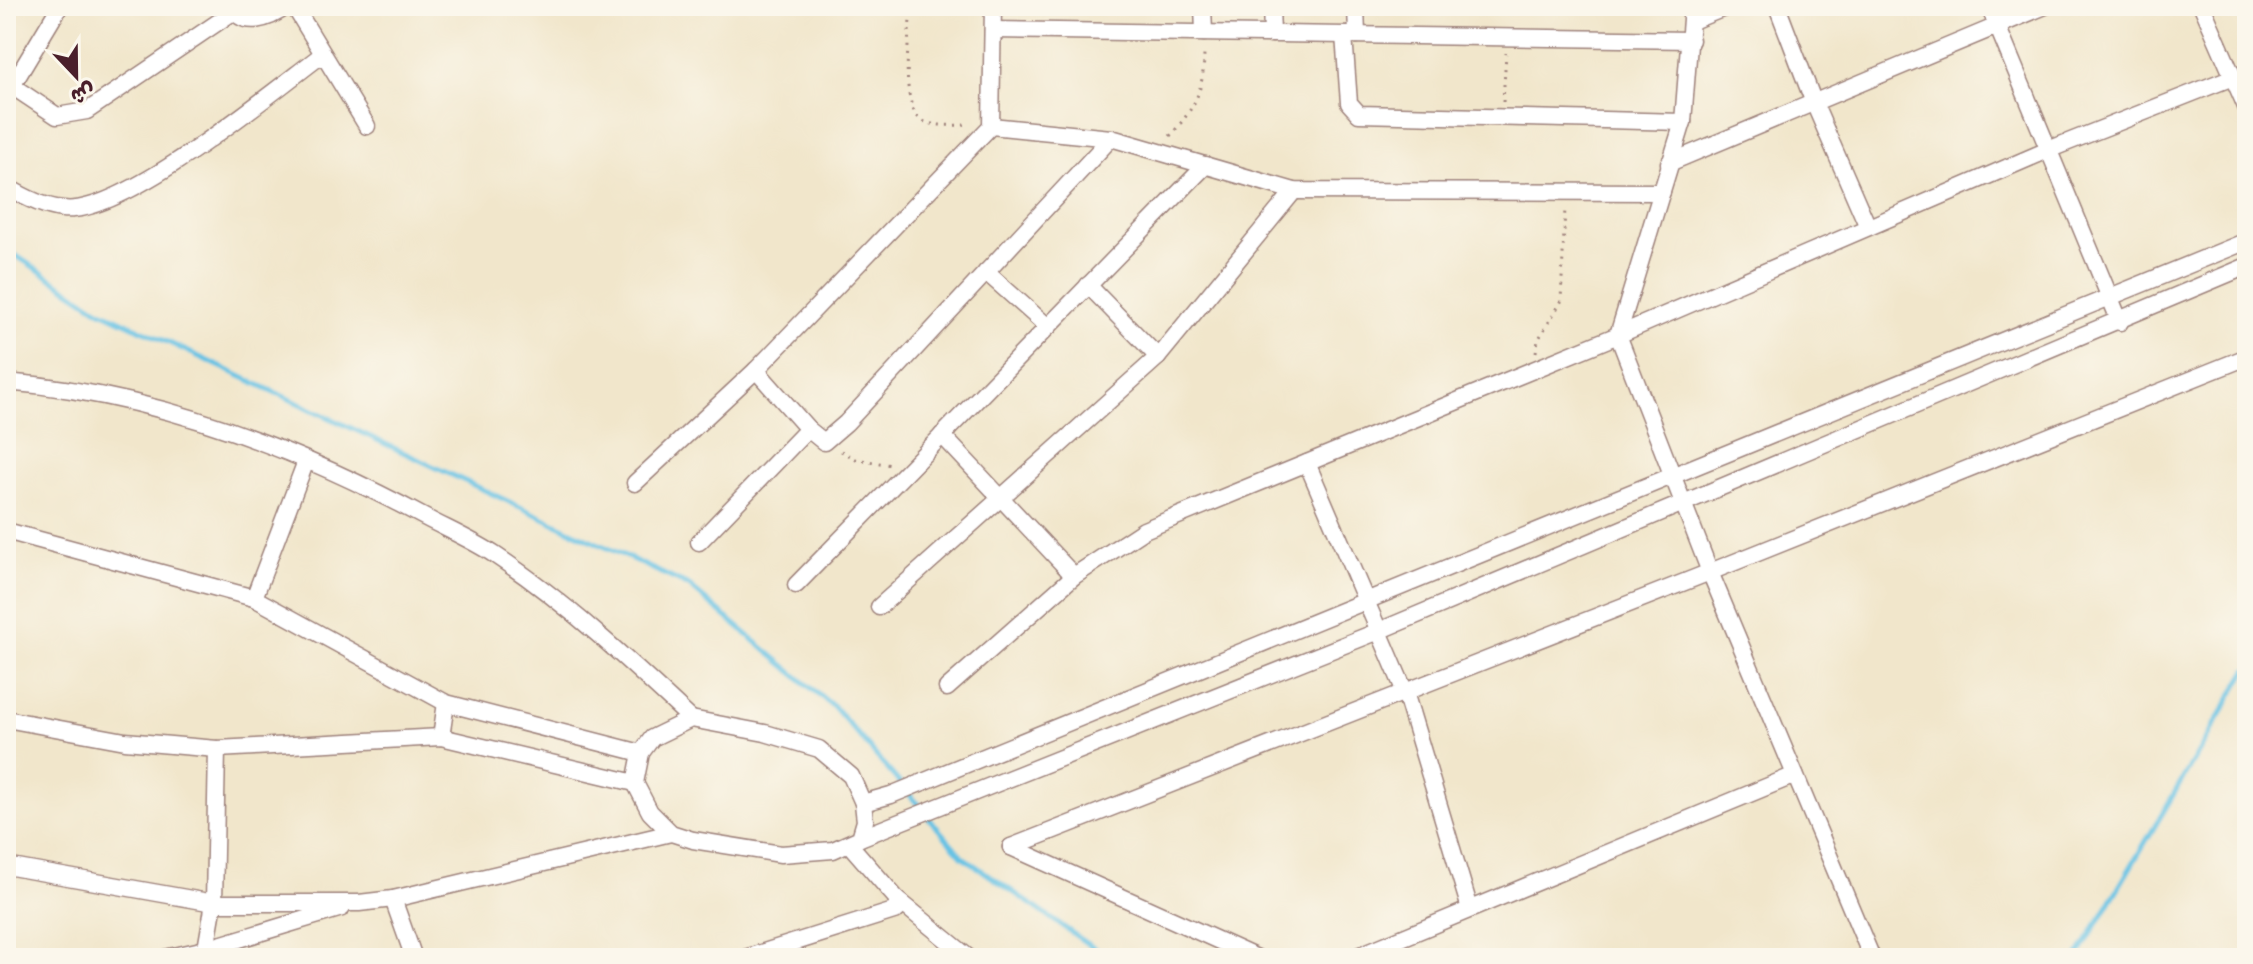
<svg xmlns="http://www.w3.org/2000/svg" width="2253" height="964" viewBox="0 0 2253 964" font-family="'Comic Neue','Playpen Sans Arabic',sans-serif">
  <rect width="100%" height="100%" fill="#fbf7ec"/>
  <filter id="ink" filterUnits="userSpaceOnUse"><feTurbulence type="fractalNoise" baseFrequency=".0125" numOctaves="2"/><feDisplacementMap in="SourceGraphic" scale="16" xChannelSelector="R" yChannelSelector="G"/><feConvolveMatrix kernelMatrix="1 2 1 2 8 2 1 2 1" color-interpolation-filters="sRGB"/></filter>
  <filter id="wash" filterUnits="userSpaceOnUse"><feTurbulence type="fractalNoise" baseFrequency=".006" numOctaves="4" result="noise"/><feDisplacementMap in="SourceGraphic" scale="32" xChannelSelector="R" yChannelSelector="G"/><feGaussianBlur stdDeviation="1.8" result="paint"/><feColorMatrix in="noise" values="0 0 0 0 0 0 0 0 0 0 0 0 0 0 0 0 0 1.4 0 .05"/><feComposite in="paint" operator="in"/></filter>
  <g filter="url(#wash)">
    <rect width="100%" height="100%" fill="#f1e6cb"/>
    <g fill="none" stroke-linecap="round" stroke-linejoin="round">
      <g stroke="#66c2e4" stroke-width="5">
        <polyline points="6,249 99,310 689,586 835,708 921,808"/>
        <polyline points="927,816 963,857 1108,958"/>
        <polyline points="2077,958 2247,670"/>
      </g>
    </g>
  </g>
  <g filter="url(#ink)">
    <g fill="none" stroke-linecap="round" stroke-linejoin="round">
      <g stroke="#9e827b" stroke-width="19">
        <g id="minor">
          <path d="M 230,6 C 244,29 270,19 287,6"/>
          <polyline points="294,6 367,126"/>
          <polyline points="1203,6 1204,33"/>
          <polyline points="1271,6 1272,34"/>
          <polyline points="1356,6 1357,35"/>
          <polyline points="1692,6 1683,122 1618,335 1710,572 1872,958"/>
          <polyline points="1777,6 1814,103 1868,227"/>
          <polyline points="1989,6 2120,322"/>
          <polyline points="2202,6 2247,109"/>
          <polyline points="1692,21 1729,6"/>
          <polyline points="993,30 1691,40"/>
          <polyline points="1344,35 1349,103 1359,114 1683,122"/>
          <polyline points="6,82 57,116 87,111 233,12"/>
          <polyline points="12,86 60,6"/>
          <polyline points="991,126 1111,138 1294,191 1662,192"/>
          <polyline points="1669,163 2045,6"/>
          <path d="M 6,186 C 22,196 44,207 63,209 C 122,217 272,92 323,54"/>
          <polyline points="986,272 1048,327"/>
          <polyline points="1088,285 1158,357"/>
          <polyline points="756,370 808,429 824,442 846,423 1111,138"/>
          <path d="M 6,382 C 153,394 297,448 426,518 C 449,530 474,541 495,555 C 567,603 629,661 691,719"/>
          <polyline points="942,435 1074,576"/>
          <polyline points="1307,463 1405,692 1470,909"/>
          <polyline points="635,483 756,370 991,126 993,6"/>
          <polyline points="6,531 254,598 446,703 641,753"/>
          <polyline points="699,542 808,429"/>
          <polyline points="796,585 1206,165"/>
          <polyline points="254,598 306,461"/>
          <polyline points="879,607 1158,357 1294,191"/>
          <polyline points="947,688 1074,576 1144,530 1618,335 2048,150 2233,77"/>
          <polyline points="6,719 125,741 217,749 441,737 635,783"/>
          <polygon points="691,719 765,733 819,749 851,776 863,803 865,821 860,838 833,850 781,854 693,840 671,833 650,812 635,783 641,753 652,738"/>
          <polyline points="441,737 446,703"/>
          <polyline points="863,803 891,795 2247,241"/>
          <polyline points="860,838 1379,631 2247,266"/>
          <polyline points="1011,847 1710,572 2247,357"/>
          <polyline points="1011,847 1257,958"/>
          <polyline points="6,866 214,903 359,903 393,899 671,833"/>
          <polyline points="393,899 414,958"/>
          <polyline points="897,899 969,958"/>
          <polyline points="206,949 214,903 217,749"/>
          <polyline points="165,958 206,949 342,908"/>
          <polyline points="745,958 897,910 897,899 850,845"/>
          <polyline points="1353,958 1795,775"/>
        </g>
      </g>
      <g stroke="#9e827b" stroke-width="3" stroke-dasharray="2 6" stroke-linecap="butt">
        <path d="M 911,6 C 910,31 898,108 923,121 C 936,127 952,125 966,125"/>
        <polyline points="1495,6 1495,22"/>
        <polyline points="1503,102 1506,53"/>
        <path d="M 1170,136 C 1196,106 1204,91 1204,50"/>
        <polyline points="1536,352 1538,340 1561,302 1565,207"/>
        <polyline points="841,451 856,459 891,465"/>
      </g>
      <use href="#minor" stroke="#fff" stroke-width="16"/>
    </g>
  </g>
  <rect width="2253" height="964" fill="none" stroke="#fbf7ec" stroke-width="32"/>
  <g transform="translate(76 76) rotate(158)" stroke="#fbf7ec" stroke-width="6" paint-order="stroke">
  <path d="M0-6L14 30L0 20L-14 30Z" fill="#4a1f2b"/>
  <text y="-12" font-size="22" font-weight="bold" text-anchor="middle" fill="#4a1f2b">ش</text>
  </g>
</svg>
